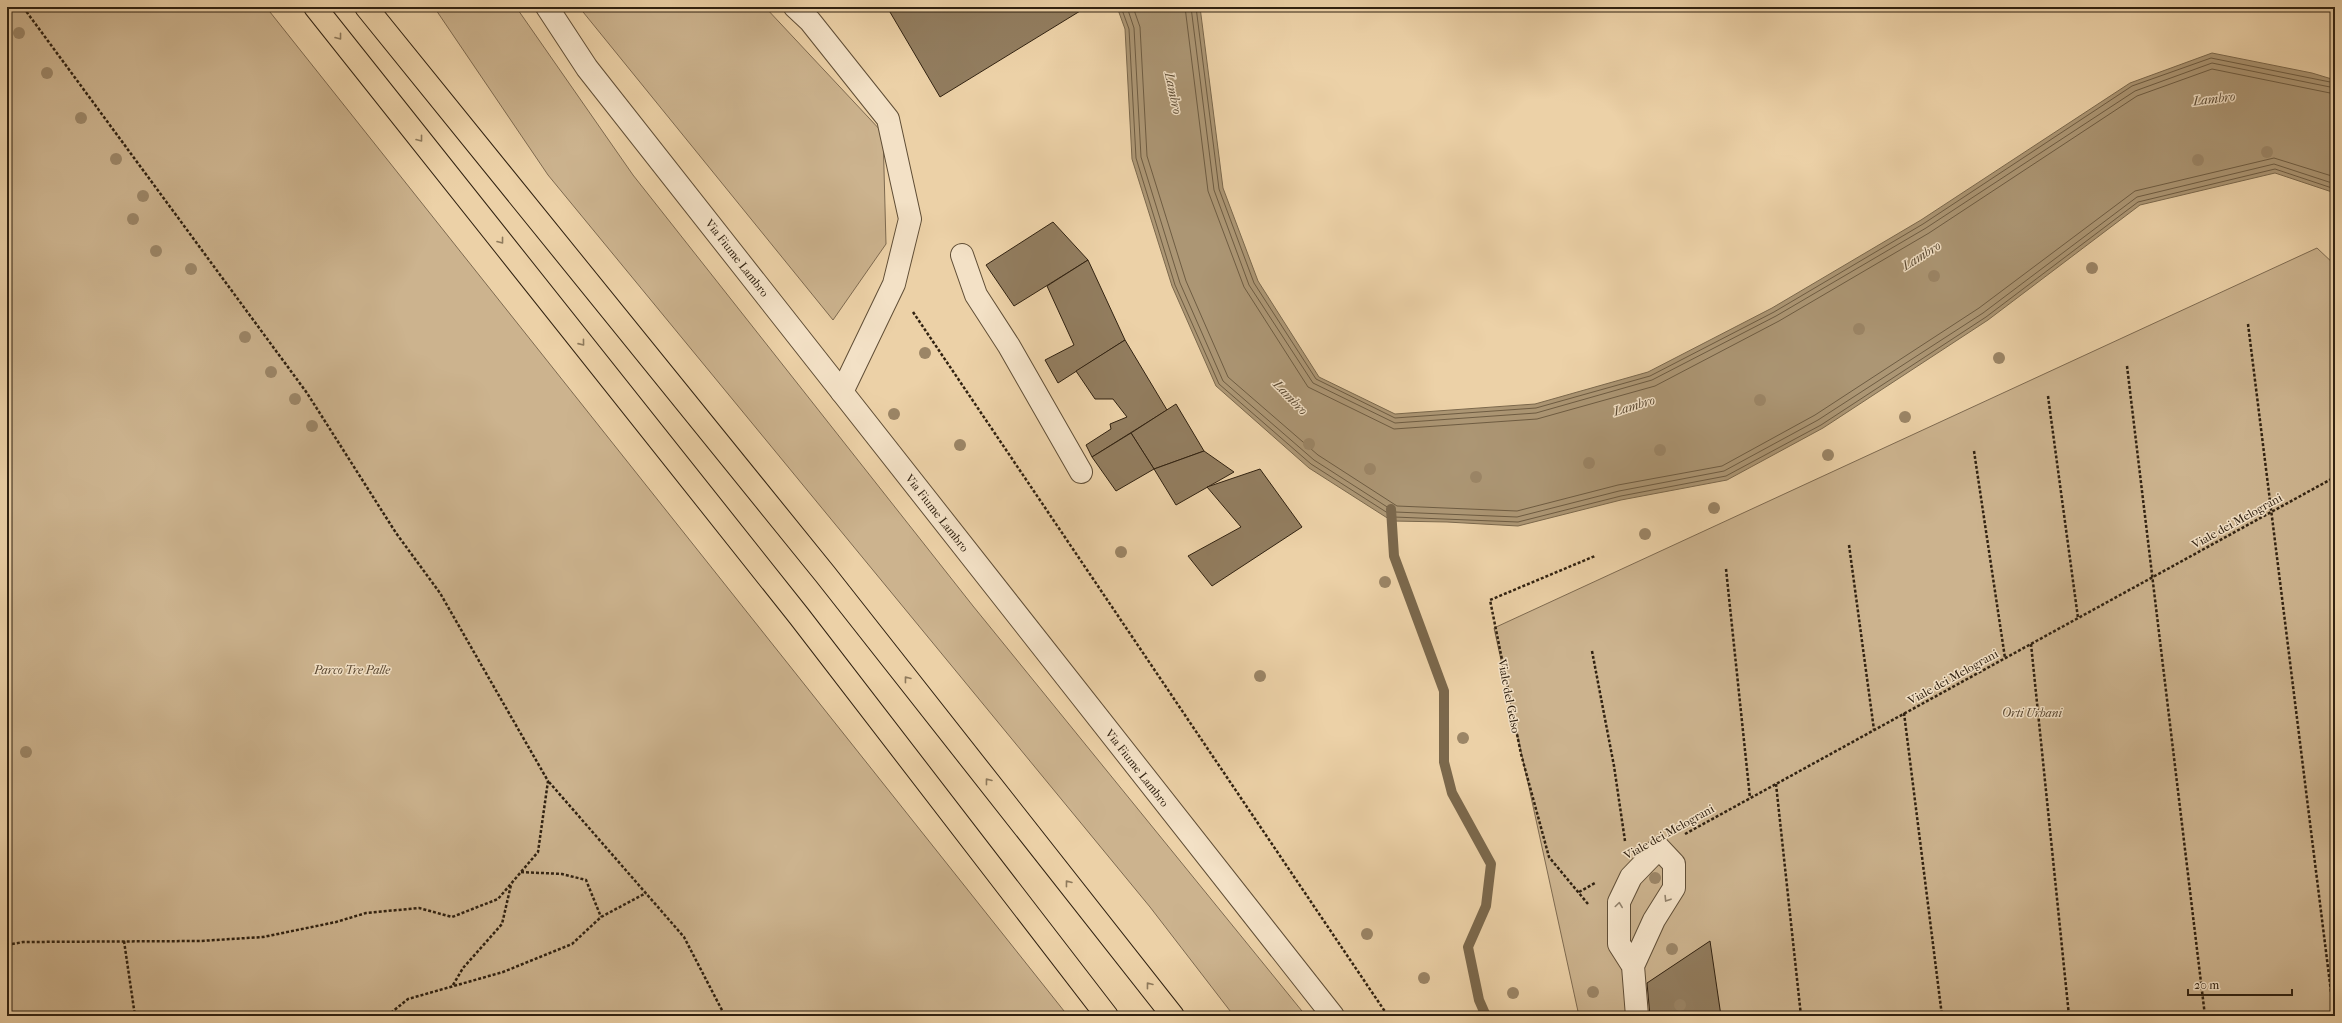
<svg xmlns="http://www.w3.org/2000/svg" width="2342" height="1023" viewBox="0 0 2342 1023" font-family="'IM FELL French Canon',serif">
  <rect width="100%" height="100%" fill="#ecd1a7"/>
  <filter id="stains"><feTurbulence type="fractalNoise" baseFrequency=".005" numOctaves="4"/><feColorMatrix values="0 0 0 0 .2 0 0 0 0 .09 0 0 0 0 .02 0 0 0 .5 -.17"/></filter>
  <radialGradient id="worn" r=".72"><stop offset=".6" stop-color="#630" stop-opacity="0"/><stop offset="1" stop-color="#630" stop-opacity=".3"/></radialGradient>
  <g fill="#ccb38e" stroke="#7e6a50">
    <polygon points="7,7 266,7 1068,1016 7,1016"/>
    <polygon points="434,7 516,7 633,175 973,606 1306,1016 1234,1016 1150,907 548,175"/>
    <polygon points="579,7 765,7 883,133 886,244 833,320"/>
    <polygon points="2317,248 2335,265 2335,1016 1579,1016 1494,628"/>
  </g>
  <polygon fill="#ac9674" stroke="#7b684c" points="1117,7 1200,7 1223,188 1258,281 1319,377 1395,414 1535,404 1648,372 1772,308 1921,220 2130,83 2212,53 2312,73 2335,80 2335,193 2275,173 2140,205 1988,320 1823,428 1727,480 1621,500 1518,526 1447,522 1392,521 1309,468 1216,386 1172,286 1132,159 1125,29"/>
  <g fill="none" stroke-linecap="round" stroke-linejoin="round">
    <g stroke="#6e5c42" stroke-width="1">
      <polyline points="1121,7 1129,29 1136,158 1175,285 1219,384 1311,464 1394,517 1518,522 1621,496 1726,476 1821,425 1986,317 2138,202 2275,169 2335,189"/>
      <polyline points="1127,7 1134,28 1141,157 1180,283 1223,381 1314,460 1395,512 1517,517 1619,491 1724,471 1818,420 1983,313 2137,197 2274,164 2335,184"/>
      <polyline points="1133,7 1140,27 1147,156 1186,281 1228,377 1318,455 1397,506 1517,511 1618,485 1722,466 1815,415 1979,308 2135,191 2274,158 2335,177"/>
      <polyline points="1185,7 1208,191 1244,287 1308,387 1394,429 1537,419 1655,386 1779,321 1929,233 2137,96 2212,69 2335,94"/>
      <polyline points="1191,7 1214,190 1249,285 1313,383 1395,423 1536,413 1652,380 1776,316 1926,228 2135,91 2212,63 2335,88"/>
      <polyline points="1196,7 1219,189 1254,283 1316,379 1395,418 1536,408 1650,376 1774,312 1923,224 2132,86 2211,58 2335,83"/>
    </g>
    <polyline stroke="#7b684c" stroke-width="10" points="1391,509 1394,556 1444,691 1444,762 1452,793 1491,864 1486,906 1468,947 1479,1000 1486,1016"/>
  </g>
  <g fill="#927d5f" stroke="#312211">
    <polygon points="887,7 1084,7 1085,8 940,97"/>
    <polygon points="1053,222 1088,260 1014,306 986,265"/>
    <polygon points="1088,260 1125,340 1058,383 1045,360 1074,345 1047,286"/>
    <polygon points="1125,340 1167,410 1092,457 1086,445 1111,429 1110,424 1127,417 1113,399 1095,399 1076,371"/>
    <polygon points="1176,404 1204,451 1154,469 1131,433"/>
    <polygon points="1131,433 1154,469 1116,491 1092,457"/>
    <polygon points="1204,451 1234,472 1176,505 1154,469"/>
    <polygon points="1260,469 1302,527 1212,586 1188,556 1241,527 1207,487"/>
    <polygon points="1710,941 1721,1016 1650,1016 1647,983"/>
  </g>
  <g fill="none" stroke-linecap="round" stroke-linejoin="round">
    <g stroke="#604e36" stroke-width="24">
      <g id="minor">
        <polyline points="547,7 587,68 1333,1016"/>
        <polyline points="795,7 810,21 888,119 910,219 894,284 842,392"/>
        <polyline points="962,255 976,295 1009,346 1081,472"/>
        <polyline points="1633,966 1619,944 1619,902 1631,877 1659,848 1674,864 1674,888 1654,920 1633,966 1637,1016"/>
      </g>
    </g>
    <g stroke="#312211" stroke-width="24">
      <g id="major">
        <polyline points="315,7 799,616 1107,1016"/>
        <polyline points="366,7 825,574 1173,1016"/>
      </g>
    </g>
    <g stroke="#312211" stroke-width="2.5" stroke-dasharray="3 2" stroke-linecap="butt">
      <polyline points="913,312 1388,1016"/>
      <polyline points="2248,324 2334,1016"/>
      <polyline points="2127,366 2205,1016"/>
      <polyline points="2048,396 2078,618"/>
      <polyline points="1974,451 2005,658"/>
      <polyline points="1849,545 1874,730"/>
      <polyline points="1726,569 1750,798"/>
      <polyline points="2031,644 2069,1016"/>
      <polyline points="1592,651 1614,766 1625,841"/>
      <polyline points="1904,713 1942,1016"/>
      <polyline points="549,782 684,937 725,1016"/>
      <polyline points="1776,784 1801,1016"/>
      <polyline points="1685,834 2335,477"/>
      <polyline points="521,872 562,874 586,880 601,917"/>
      <polyline points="1579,892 1595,883"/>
      <polyline points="1588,904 1549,857 1521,754 1490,600 1595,556"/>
      <polyline points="124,941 135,1016"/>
      <polyline points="7,945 23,942 200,941 263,937 336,922 366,913 419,908 452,917 498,899 538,852 548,781 440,593 396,533 307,393 23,7"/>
      <polyline points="453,985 463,968 502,924 511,885"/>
      <polyline points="387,1016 408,999 503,972 572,944 601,917 646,893"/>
      <polyline points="2326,1016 2335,1011"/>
    </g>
    <use href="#minor" stroke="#f3e1c6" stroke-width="22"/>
    <use href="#major" stroke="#ecd1a7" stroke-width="22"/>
  </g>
  <g fill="#9b8566">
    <circle cx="19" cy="33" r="6"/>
    <circle cx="47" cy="73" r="6"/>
    <circle cx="81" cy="118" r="6"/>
    <circle cx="2267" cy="152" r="6"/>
    <circle cx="116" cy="159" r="6"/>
    <circle cx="2198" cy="160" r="6"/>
    <circle cx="143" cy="196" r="6"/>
    <circle cx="133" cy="219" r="6"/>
    <circle cx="156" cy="251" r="6"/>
    <circle cx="2092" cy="268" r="6"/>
    <circle cx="191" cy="269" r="6"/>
    <circle cx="1934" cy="276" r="6"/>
    <circle cx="1859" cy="329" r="6"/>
    <circle cx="245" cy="337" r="6"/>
    <circle cx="925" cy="353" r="6"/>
    <circle cx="1999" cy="358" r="6"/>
    <circle cx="271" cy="372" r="6"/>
    <circle cx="295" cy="399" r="6"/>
    <circle cx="1760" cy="400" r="6"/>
    <circle cx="894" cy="414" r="6"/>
    <circle cx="1905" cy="417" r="6"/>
    <circle cx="312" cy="426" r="6"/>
    <circle cx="1309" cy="444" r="6"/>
    <circle cx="960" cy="445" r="6"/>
    <circle cx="1660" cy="450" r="6"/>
    <circle cx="1828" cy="455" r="6"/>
    <circle cx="1589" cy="463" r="6"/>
    <circle cx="1370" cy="469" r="6"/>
    <circle cx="1476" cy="477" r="6"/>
    <circle cx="1714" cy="508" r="6"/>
    <circle cx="1645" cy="534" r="6"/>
    <circle cx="1121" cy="552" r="6"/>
    <circle cx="1385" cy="582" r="6"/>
    <circle cx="1260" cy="676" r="6"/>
    <circle cx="1463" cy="738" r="6"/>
    <circle cx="26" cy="752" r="6"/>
    <circle cx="1655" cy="878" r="6"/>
    <circle cx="1367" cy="934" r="6"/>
    <circle cx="1672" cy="949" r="6"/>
    <circle cx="1424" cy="978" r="6"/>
    <circle cx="1593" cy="992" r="6"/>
    <circle cx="1513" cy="993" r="6"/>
    <circle cx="1680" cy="1005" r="6"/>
  </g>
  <defs><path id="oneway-chevron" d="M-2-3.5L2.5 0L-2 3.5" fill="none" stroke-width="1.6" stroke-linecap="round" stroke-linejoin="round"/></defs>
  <g stroke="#8e7a5c">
    <use href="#oneway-chevron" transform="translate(339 37) rotate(52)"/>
    <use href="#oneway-chevron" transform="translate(420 139) rotate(52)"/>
    <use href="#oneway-chevron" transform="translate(501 241) rotate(52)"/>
    <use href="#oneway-chevron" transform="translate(582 343) rotate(51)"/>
    <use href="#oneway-chevron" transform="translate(907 679) rotate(-128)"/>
    <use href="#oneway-chevron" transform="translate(988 781) rotate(-128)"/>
    <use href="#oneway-chevron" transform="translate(1068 883) rotate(-128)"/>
    <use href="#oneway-chevron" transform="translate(1149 985) rotate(-128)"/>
  </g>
  <g stroke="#92826c">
    <use href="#oneway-chevron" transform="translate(1667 899) rotate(122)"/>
    <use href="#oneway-chevron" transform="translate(1619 905) rotate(-82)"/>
  </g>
  <g text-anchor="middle" stroke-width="3" stroke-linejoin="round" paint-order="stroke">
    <g font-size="12" fill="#312211" stroke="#f3e1c6">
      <text transform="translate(737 258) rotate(52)" y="4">Via Fiume Lambro</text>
      <text transform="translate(937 513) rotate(52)" y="4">Via Fiume Lambro</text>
      <text transform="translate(2237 521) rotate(-29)" y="4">Viale dei Melograni</text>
      <text transform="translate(1953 677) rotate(-29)" y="4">Viale dei Melograni</text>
      <text transform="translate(1509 696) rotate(79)" y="4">Viale del Gelso</text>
      <text transform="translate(1137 768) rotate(52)" y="4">Via Fiume Lambro</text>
      <text transform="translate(1669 832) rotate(-29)" y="4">Viale dei Melograni</text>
    </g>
    <g font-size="12" font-style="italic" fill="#584630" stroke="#f3e1c6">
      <text x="352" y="674">Parco Tre Palle</text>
      <text x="2032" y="717">Orti Urbani</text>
    </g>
    <g font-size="13" font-style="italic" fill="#5c4b34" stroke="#f3e1c6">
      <text transform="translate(1174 93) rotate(78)" y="5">Lambro</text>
      <text transform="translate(2214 98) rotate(-7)" y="5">Lambro</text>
      <text transform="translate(1921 255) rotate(-32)" y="5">Lambro</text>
      <text transform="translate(1291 397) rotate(46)" y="5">Lambro</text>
      <text transform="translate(1634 405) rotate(-17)" y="5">Lambro</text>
    </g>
  </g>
  <rect width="2342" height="1023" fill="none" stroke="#ecd1a7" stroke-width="24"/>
  <rect x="8" y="8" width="2326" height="1007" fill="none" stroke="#312211" stroke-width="2"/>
  <rect x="12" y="12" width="2318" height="999" fill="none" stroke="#312211"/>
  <path d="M2188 989v6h104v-6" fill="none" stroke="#312211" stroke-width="2"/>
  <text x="2194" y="989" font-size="12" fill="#312211" stroke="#f3e1c6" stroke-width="3" paint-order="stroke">20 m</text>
  <rect width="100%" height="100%" filter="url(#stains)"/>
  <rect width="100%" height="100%" fill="url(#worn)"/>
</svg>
